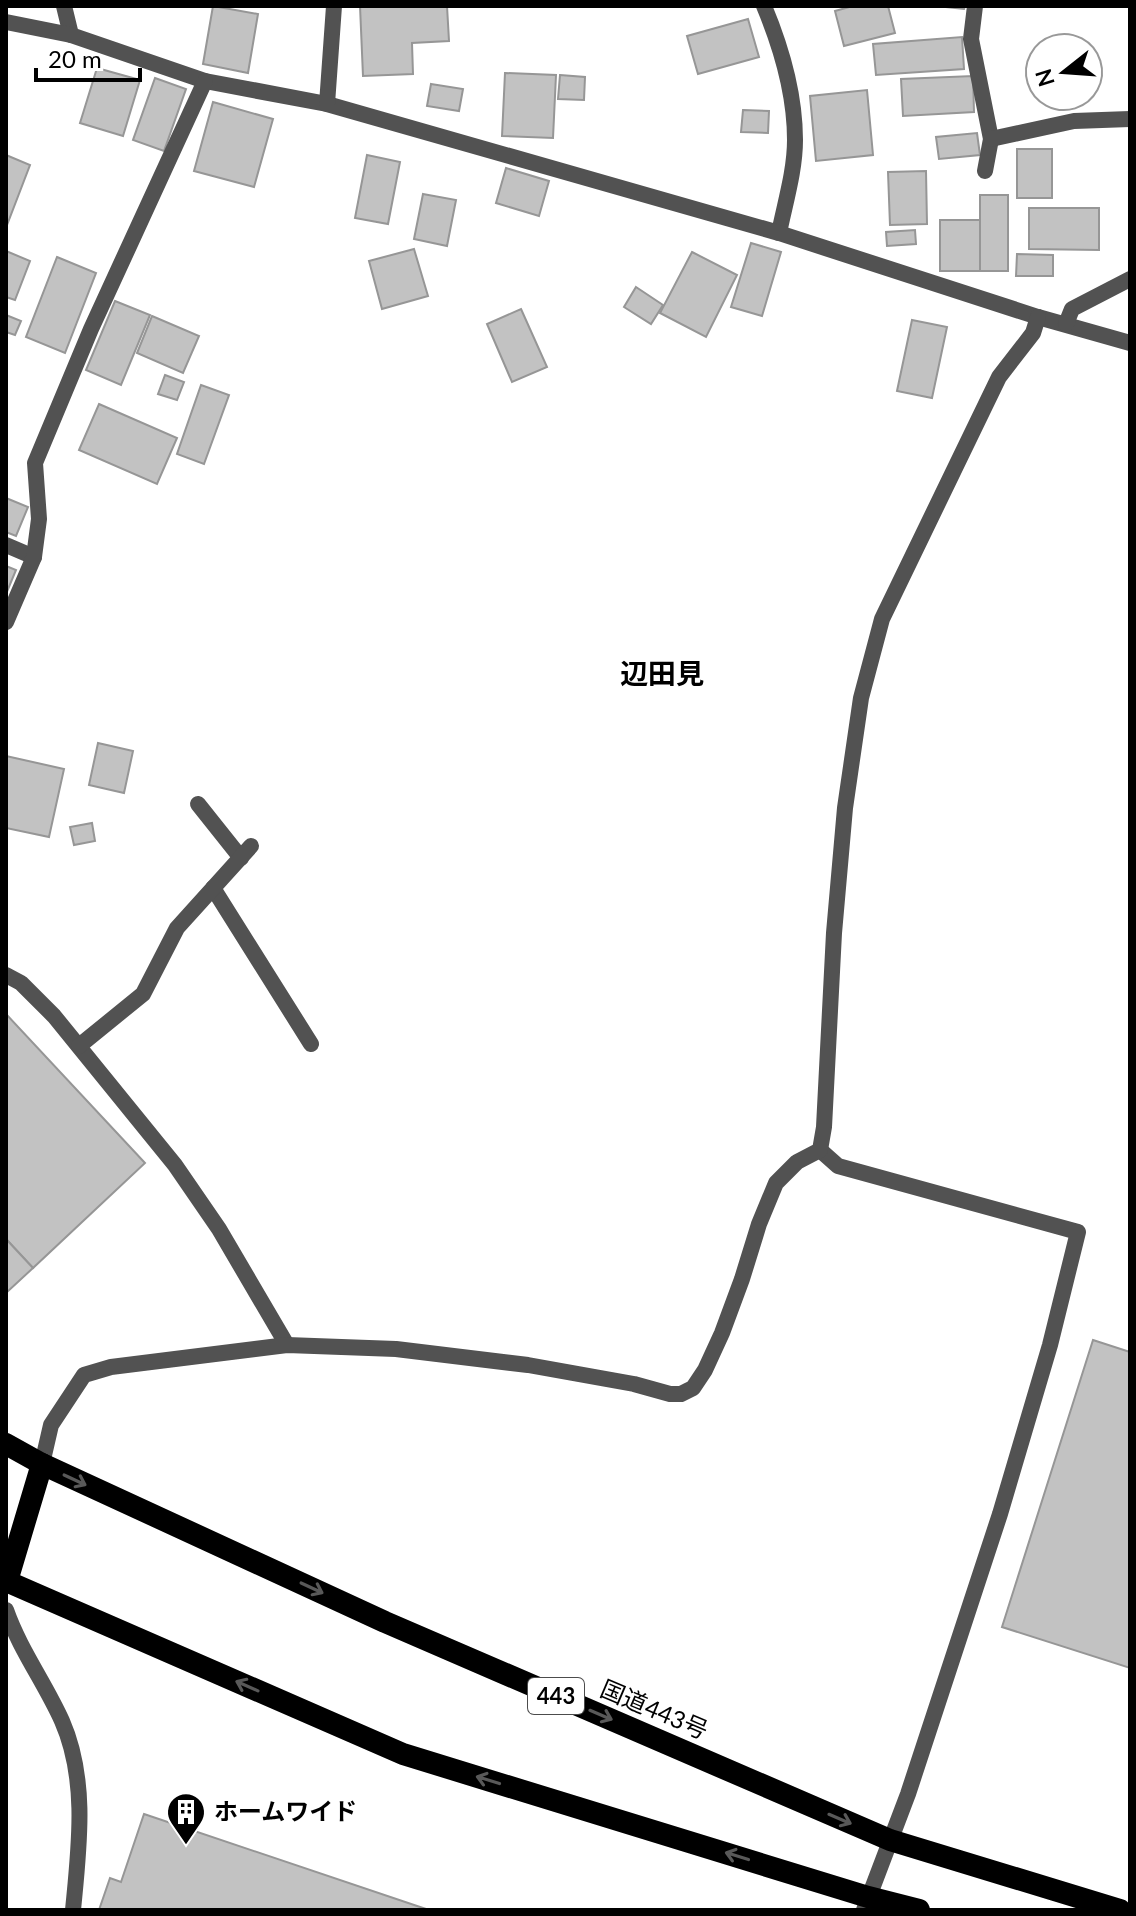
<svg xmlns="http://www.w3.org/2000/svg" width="1136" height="1916" viewBox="0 0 1136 1916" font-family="Lato,'Noto Sans JP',sans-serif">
  <rect width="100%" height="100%" fill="#fff"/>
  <g fill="#c2c2c2" stroke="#969696" stroke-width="2">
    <polygon points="213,6 258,14 248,73 203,64"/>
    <polygon points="360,6 447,6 449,41 412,43 413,74 363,76"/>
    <polygon points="853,6 888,6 895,33 844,46 835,11"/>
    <polygon points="936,6 965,6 964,9"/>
    <polygon points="748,19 759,57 698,74 687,36"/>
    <polygon points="962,37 964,69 876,75 873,44"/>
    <polygon points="97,68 140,80 123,136 80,123"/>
    <polygon points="505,73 556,75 553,138 502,136"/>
    <polygon points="560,75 585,77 584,100 558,99"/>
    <polygon points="973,76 974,112 903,116 901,79"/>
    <polygon points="155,78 186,89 164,151 133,140"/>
    <polygon points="431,84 463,89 459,111 427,106"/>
    <polygon points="867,90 873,155 816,161 810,96"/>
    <polygon points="213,102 273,119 254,187 194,171"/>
    <polygon points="743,110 769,111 768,133 741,132"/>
    <polygon points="977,133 980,155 939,159 936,137"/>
    <rect x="1017" y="149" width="35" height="49"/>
    <polygon points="6,155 30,165 7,225 6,225"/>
    <polygon points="367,155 400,162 388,224 355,218"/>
    <polygon points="506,168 549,181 539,216 496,203"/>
    <polygon points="926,171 927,224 890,225 888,172"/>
    <polygon points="423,194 456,200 447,246 414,239"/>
    <rect x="980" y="195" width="28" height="76"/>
    <polygon points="1029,208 1099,208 1099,250 1029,249"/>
    <rect x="940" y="220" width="40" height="51"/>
    <polygon points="915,230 916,244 887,246 886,232"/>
    <polygon points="751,243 781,252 762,316 731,307"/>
    <polygon points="414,249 428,296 382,309 369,261"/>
    <polygon points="6,251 30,261 15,300 6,297"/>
    <polygon points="692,252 737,275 706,337 660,313"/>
    <polygon points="1017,254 1053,255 1053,276 1016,276"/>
    <polygon points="57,257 96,273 65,353 26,337"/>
    <polygon points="636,287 663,305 651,324 624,307"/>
    <polygon points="115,301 150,315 121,385 86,370"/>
    <polygon points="521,309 547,367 512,382 487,324"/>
    <polygon points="6,315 21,321 15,335 6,332"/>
    <polygon points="152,316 199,336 183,373 137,353"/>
    <polygon points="912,320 947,327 932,398 897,391"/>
    <polygon points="165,375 184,382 177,400 158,394"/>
    <polygon points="201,385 229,395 204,464 177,454"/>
    <polygon points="99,404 177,438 157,484 79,450"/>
    <polygon points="6,498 28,507 16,536 6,532"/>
    <polygon points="6,566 16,570 6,594"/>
    <polygon points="98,743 133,751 124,793 89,785"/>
    <polygon points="6,756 64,769 49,837 6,828"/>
    <polygon points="92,823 95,841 74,845 70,827"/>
    <polygon points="6,1014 145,1163 33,1268 6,1239"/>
    <polygon points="6,1239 33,1268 6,1293"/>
    <polygon points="1093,1340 1130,1352 1130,1668 1002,1627"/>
    <polygon points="144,1814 429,1910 99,1910 110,1878 121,1882"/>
  </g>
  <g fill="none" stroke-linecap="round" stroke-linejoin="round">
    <g stroke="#525252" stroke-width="16">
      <polyline points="64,6 71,35"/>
      <path d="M 764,6 C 782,49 795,93 795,140 C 795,171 785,203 779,233"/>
      <polyline points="975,6 971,39 991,139 985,171"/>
      <polyline points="6,22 71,35 205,81 327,104 779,233 1038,317 1130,343"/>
      <polyline points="327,104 334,6"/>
      <polyline points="991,139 1074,121 1130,119"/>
      <polyline points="1066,324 1072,309 1130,279"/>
      <polyline points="6,545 34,557"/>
      <polyline points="6,622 34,557 39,519 35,463 91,329 205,81"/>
      <polyline points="198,804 241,858"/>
      <polyline points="213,888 311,1044"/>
      <polyline points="6,975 21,983 54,1016 175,1165 219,1229 287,1345"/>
      <polyline points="79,1046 143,994 177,928 251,846"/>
      <polyline points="820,1150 838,1166 1078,1232 1050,1345 1000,1514 908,1794 864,1910"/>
      <polyline points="42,1464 51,1425 84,1375 111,1367 287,1345 396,1349 528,1365 634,1384 670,1394 681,1394 693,1388 705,1370 722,1333 742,1279 759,1224 776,1183 797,1162 820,1150 824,1127 834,933 845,808 861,698 882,619 999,377 1033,333 1038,317"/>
      <path d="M 6,1610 C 20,1650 45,1683 62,1721 C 88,1780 79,1848 73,1910"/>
    </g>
    <g stroke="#000" stroke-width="22">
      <polyline points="6,1444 42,1464 385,1622 890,1840 1120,1910"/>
      <polyline points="6,1581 403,1754 868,1897 919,1910"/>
      <polyline points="7,1581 42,1464"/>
    </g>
  </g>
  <defs><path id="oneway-shaft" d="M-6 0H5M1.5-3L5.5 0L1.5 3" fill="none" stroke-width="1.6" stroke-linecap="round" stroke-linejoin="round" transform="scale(2)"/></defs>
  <g stroke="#595959">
    <use href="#oneway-shaft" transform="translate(75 1480) rotate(25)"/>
    <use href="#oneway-shaft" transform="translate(312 1588) rotate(25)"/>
    <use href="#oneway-shaft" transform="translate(247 1686) rotate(-156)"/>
    <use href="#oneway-shaft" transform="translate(601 1715) rotate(23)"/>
    <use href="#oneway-shaft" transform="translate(488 1780) rotate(-163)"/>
    <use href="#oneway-shaft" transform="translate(840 1819) rotate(23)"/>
    <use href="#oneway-shaft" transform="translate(737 1856) rotate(-163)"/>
  </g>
  <defs>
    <g id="building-pin" transform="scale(2)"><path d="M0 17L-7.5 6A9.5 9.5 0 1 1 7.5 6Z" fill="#000" stroke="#fff"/><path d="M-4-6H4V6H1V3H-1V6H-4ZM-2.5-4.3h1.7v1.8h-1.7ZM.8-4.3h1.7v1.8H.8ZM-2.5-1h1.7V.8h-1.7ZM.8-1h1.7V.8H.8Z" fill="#fff"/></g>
  </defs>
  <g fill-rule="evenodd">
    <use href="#building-pin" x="186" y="1812"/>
  </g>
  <g text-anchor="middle" stroke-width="7" stroke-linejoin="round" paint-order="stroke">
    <rect fill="#fff" stroke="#4c4c4c" stroke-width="2" x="528" y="1678" width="56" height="36" rx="6"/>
    <g font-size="22" font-weight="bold" fill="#000">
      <text x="556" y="1704">443</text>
    </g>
    <g font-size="24" fill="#000" stroke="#fff">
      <text transform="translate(654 1710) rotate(23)" y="8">国道443号</text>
    </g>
    <g font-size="24" font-weight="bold" fill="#000" stroke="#fff" text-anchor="start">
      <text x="214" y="1820">ホームワイド</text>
    </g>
    <g font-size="28" font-weight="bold" fill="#000" stroke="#fff">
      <text x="662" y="684">辺田見</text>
    </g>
  </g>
  <rect width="1136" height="1916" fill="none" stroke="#000000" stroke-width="16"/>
  <g transform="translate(1064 72) rotate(253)"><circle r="38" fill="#ffffff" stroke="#999999" stroke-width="2"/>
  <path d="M0-6L14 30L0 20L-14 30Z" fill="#000000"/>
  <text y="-12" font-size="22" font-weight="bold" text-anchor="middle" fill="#000000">N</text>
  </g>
  <path d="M36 68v12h104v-12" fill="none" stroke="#000000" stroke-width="4"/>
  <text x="48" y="68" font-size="24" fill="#000000" stroke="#ffffff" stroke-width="6" paint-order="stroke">20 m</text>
</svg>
